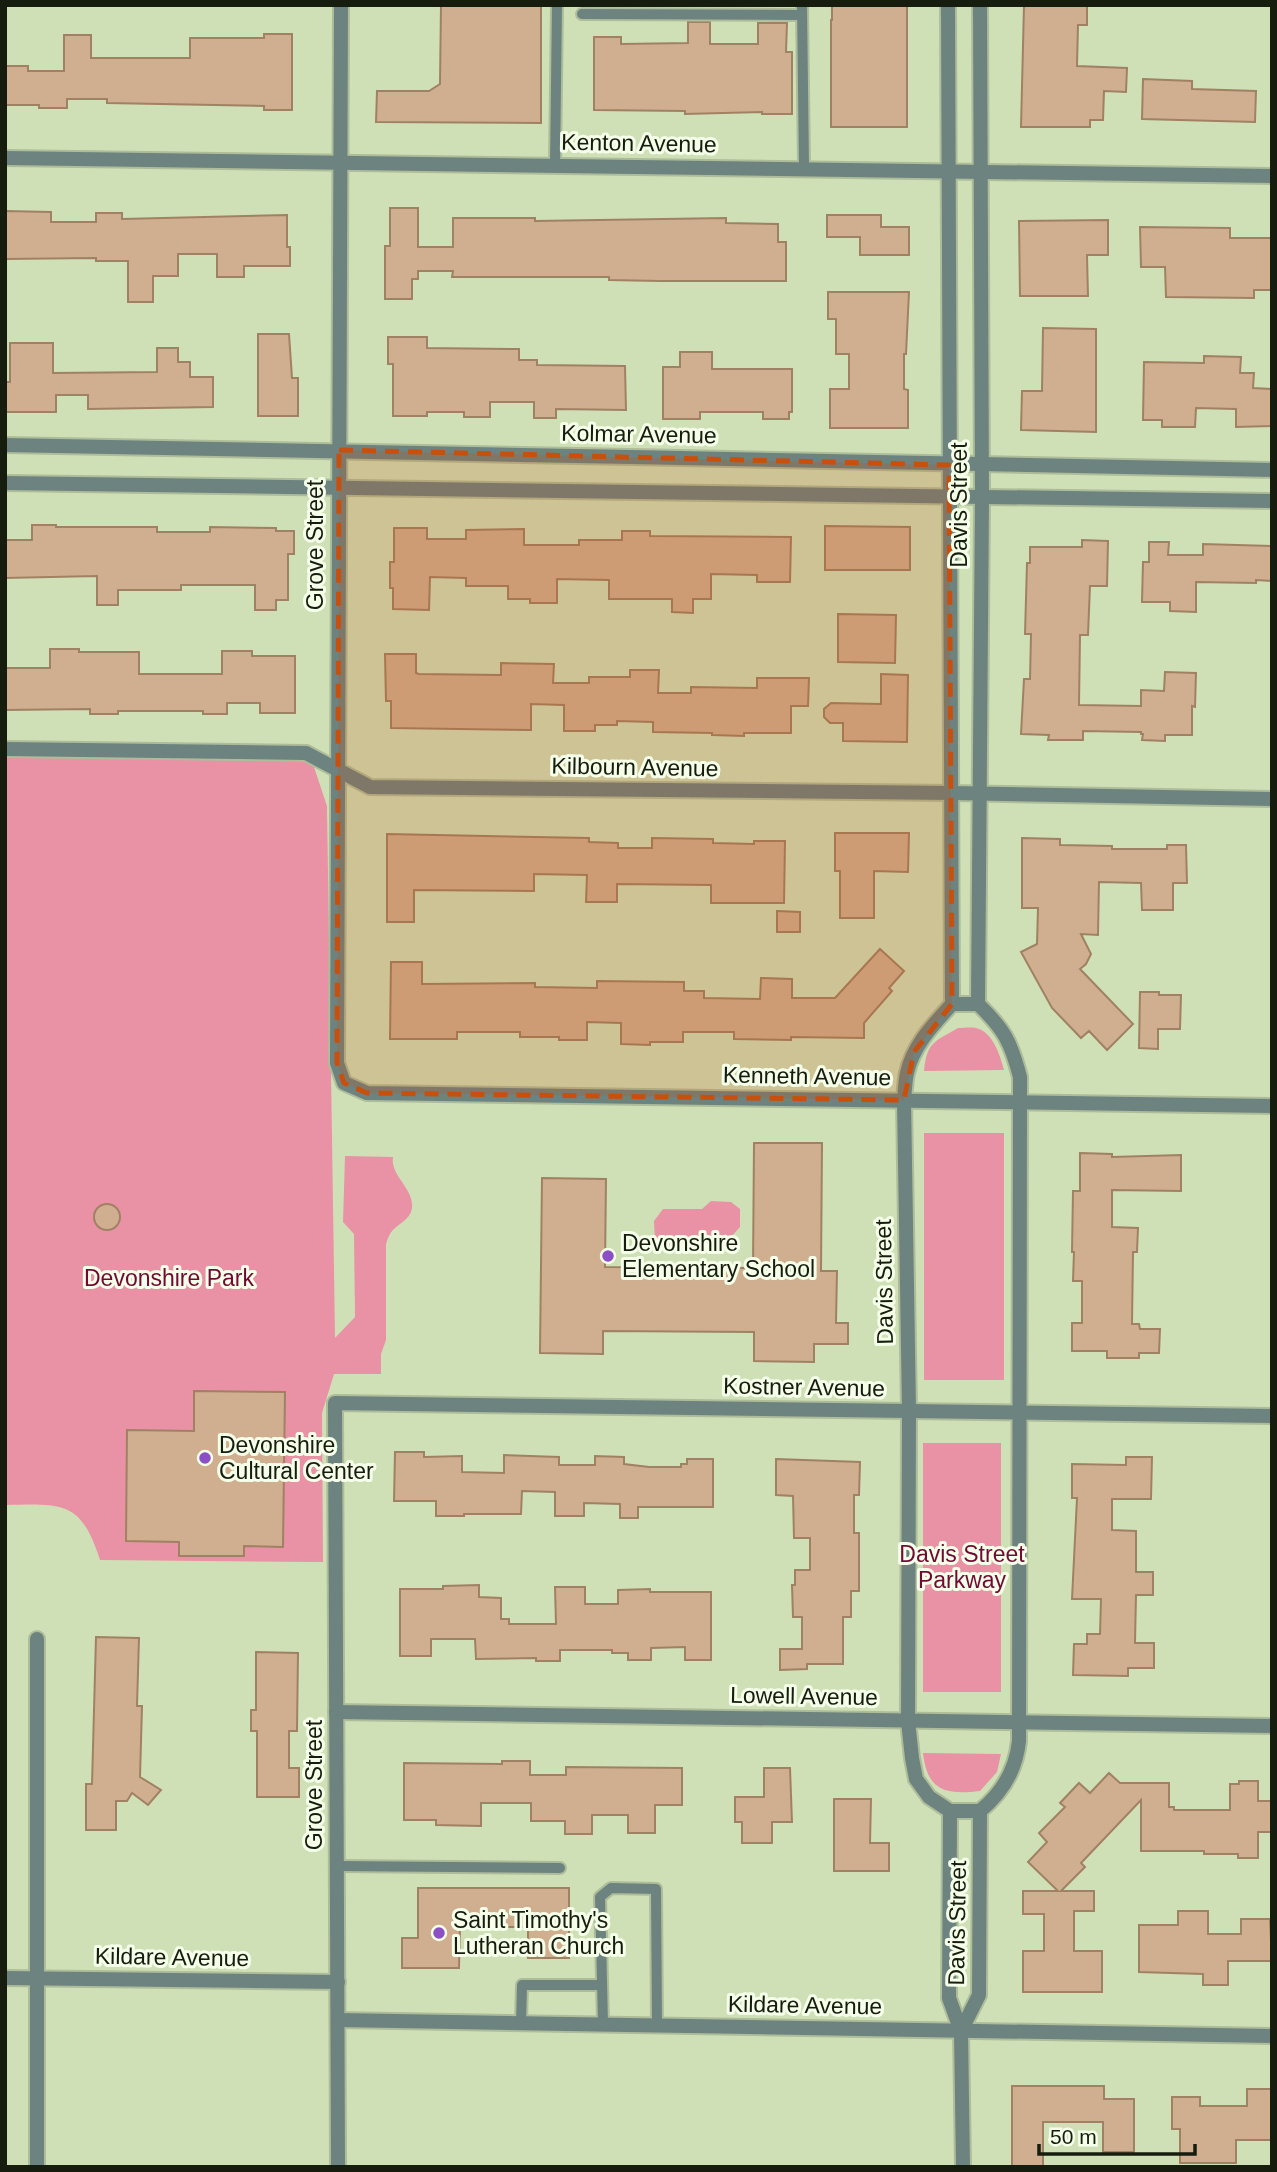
<svg xmlns="http://www.w3.org/2000/svg" width="1277" height="2172" viewBox="0 0 1277 2172" font-family="Arial,sans-serif">
  <rect width="100%" height="100%" fill="#cfe0b7"/>
  <g fill="#e991a5">
    <path d="M 5,757 L 312,761 L 327,806 L 335,1338 L 355,1317 L 354,1234 L 343,1222 L 345,1156 L 393,1157 C 390,1176 414,1188 412,1208 C 410,1221 396,1224 390,1234 C 388,1237 387,1241 386,1244 L 386,1340 L 381,1354 L 381,1374 L 334,1374 L 322,1413 L 323,1562 L 100,1560 C 81,1500 62,1504 5,1505 Z"/>
    <path d="M 958,1028 C 963,1028 971,1027 976,1028 C 993,1032 1000,1055 1004,1070 L 924,1071 C 927,1042 934,1042 958,1028 Z"/>
    <rect x="924" y="1133" width="80" height="247"/>
    <polygon points="711,1201 731,1202 740,1209 740,1227 721,1248 663,1248 655,1242 654,1221 663,1209 702,1209"/>
    <rect x="923" y="1443" width="78" height="249"/>
    <path d="M 923,1753 L 1001,1754 L 997,1772 L 980,1791 C 946,1795 927,1791 923,1753 Z"/>
  </g>
  <g fill="#cfaf8f" stroke="#a18163" stroke-width="2">
    <polygon points="441,5 541,5 541,123 376,122 377,91 429,91 440,84"/>
    <polygon points="832,5 907,5 907,127 831,127 831,20 832,20"/>
    <polygon points="1024,5 1087,5 1087,25 1078,25 1077,66 1127,68 1126,92 1104,91 1103,120 1090,120 1090,127 1021,127"/>
    <polygon points="688,22 710,22 710,44 758,44 758,23 787,23 786,52 792,52 792,114 762,114 762,112 685,114 685,111 594,110 594,37 621,37 621,44 688,43"/>
    <polygon points="264,34 292,34 292,110 264,110 264,106 107,103 107,99 67,99 67,108 39,108 39,105 5,105 5,66 28,66 28,71 64,71 64,35 91,35 91,58 190,58 190,38 264,38"/>
    <polygon points="1143,79 1192,81 1192,89 1256,91 1255,122 1142,119"/>
    <polygon points="390,208 418,208 418,247 453,247 453,218 535,218 535,221 726,218 726,223 778,224 778,242 786,242 786,281 660,281 609,280 609,277 452,277 453,271 418,271 418,279 412,279 412,299 385,299 385,246 390,246"/>
    <polygon points="5,211 51,212 51,222 96,222 96,213 122,213 122,219 287,215 287,247 290,247 290,266 244,266 244,277 217,277 217,254 178,254 178,276 153,276 153,302 128,302 128,261 96,261 96,258 5,259"/>
    <polygon points="827,215 881,215 881,227 909,227 909,255 860,255 860,237 827,237"/>
    <polygon points="1108,220 1108,255 1087,255 1088,296 1020,296 1019,221"/>
    <polygon points="1140,227 1230,228 1230,238 1272,238 1272,290 1254,290 1254,298 1166,297 1165,267 1141,267"/>
    <polygon points="828,292 909,292 906,354 904,354 904,389 908,390 908,428 830,428 830,389 849,389 849,354 836,354 836,319 828,319"/>
    <polygon points="1043,328 1096,329 1096,432 1021,430 1022,391 1042,391"/>
    <polygon points="258,334 289,334 292,378 298,378 298,416 258,416"/>
    <polygon points="388,337 427,337 427,348 519,349 519,360 537,360 537,365 625,366 626,410 556,409 556,418 534,418 534,402 490,402 490,417 464,417 464,412 427,412 427,416 393,416 393,364 388,364"/>
    <polygon points="10,343 53,343 53,373 157,372 157,348 178,348 178,362 190,362 190,377 213,377 213,407 88,409 88,395 56,395 56,412 5,412 5,382 10,382"/>
    <polygon points="680,352 712,352 712,369 792,369 792,412 789,412 789,419 763,419 763,412 700,412 700,419 663,419 663,367 680,367"/>
    <polygon points="1204,356 1241,357 1240,373 1254,373 1253,388 1272,389 1272,426 1236,427 1236,409 1196,408 1195,427 1162,427 1162,420 1143,420 1144,362 1204,363"/>
    <polygon points="32,525 56,525 56,527 157,527 157,532 210,532 210,527 276,528 276,531 294,531 294,554 288,554 288,600 276,600 276,610 255,610 255,585 181,585 181,590 118,590 118,605 97,605 97,576 5,578 5,540 32,540"/>
    <polygon points="825,526 910,527 910,570 825,570"/>
    <polygon points="394,528 427,528 427,539 466,539 466,530 524,529 524,545 579,545 579,540 622,540 622,531 650,531 650,536 791,537 790,582 757,582 757,575 711,574 711,599 693,599 693,613 672,612 672,599 609,599 609,580 557,579 557,603 530,603 530,599 508,599 508,586 466,586 466,578 430,577 429,610 393,609 393,588 390,588 390,562 394,562"/>
    <polygon points="1082,540 1108,541 1107,586 1090,586 1088,635 1080,635 1079,705 1141,706 1141,690 1164,691 1165,672 1196,673 1195,707 1192,706 1192,735 1165,735 1165,741 1142,740 1143,734 1141,734 1141,732 1083,731 1083,740 1048,740 1049,735 1021,734 1024,679 1030,679 1031,634 1025,634 1027,563 1030,563 1030,547 1082,547"/>
    <polygon points="1149,542 1169,542 1168,555 1203,555 1203,544 1272,546 1272,581 1256,580 1256,583 1196,582 1196,612 1170,611 1170,602 1142,602 1143,562 1149,562"/>
    <polygon points="838,614 896,615 895,663 838,662"/>
    <polygon points="50,649 79,649 79,652 139,652 139,674 222,674 222,651 252,651 252,656 295,656 295,713 260,713 260,703 227,703 227,714 203,714 203,711 118,711 118,714 90,714 90,709 5,710 5,668 50,668"/>
    <polygon points="385,654 416,654 416,673 419,674 501,675 501,663 554,664 553,683 589,683 589,677 630,677 630,670 659,670 658,693 691,693 691,687 757,688 757,678 809,678 808,706 791,706 791,733 744,733 744,736 712,735 712,733 653,732 653,722 617,721 617,725 595,725 595,731 564,731 564,705 531,704 531,730 391,728 391,701 386,701"/>
    <polygon points="881,674 908,675 907,742 843,741 843,723 830,723 824,717 824,709 831,703 881,704"/>
    <polygon points="835,833 909,833 908,872 874,871 874,918 840,918 840,871 835,871"/>
    <polygon points="387,834 589,838 589,842 618,843 618,848 652,848 652,838 713,839 713,843 754,844 754,841 785,841 784,903 711,903 711,885 617,884 617,902 586,902 587,875 534,874 534,891 414,890 414,922 387,922"/>
    <polygon points="1022,838 1060,839 1060,845 1112,846 1112,849 1167,849 1167,845 1186,845 1187,883 1173,883 1173,910 1142,910 1141,883 1099,882 1098,935 1081,934 1091,954 1086,964 1080,969 1133,1024 1107,1050 1089,1031 1081,1038 1052,1008 1021,952 1037,944 1038,908 1022,908"/>
    <polygon points="777,911 800,912 800,932 777,932"/>
    <polygon points="880,949 904,971 889,988 892,991 864,1023 864,1038 791,1037 791,1040 734,1039 734,1032 683,1032 683,1042 650,1042 650,1045 621,1044 621,1023 587,1022 587,1040 559,1040 559,1037 520,1037 520,1032 457,1032 457,1039 390,1039 391,962 422,962 422,984 535,983 535,987 597,988 597,981 684,982 684,991 704,991 704,998 760,999 761,978 792,979 792,998 835,998"/>
    <polygon points="1140,992 1159,992 1159,995 1181,995 1180,1029 1158,1029 1158,1049 1139,1048"/>
    <polygon points="754,1143 822,1143 821,1271 837,1271 836,1323 848,1323 848,1344 814,1344 814,1362 754,1361 754,1332 603,1331 603,1354 540,1353 542,1178 606,1179 605,1267 753,1268"/>
    <polygon points="1080,1153 1112,1154 1112,1157 1181,1155 1181,1191 1112,1190 1112,1227 1138,1228 1137,1252 1133,1252 1132,1324 1139,1324 1140,1329 1160,1329 1159,1353 1139,1353 1139,1358 1107,1358 1107,1351 1072,1351 1072,1323 1082,1323 1082,1281 1073,1281 1074,1252 1072,1252 1073,1191 1080,1191"/>
    <circle cx="107" cy="1217" r="13"/>
    <polygon points="194,1391 285,1392 283,1547 244,1546 244,1556 179,1556 179,1542 126,1541 127,1430 194,1431"/>
    <polygon points="395,1452 424,1452 424,1457 462,1456 462,1472 504,1473 504,1455 559,1457 559,1465 595,1465 595,1456 624,1457 624,1464 649,1467 681,1467 681,1464 687,1464 687,1459 713,1459 713,1507 638,1507 638,1518 620,1518 620,1504 584,1503 584,1516 555,1516 555,1492 522,1491 521,1514 464,1514 464,1516 436,1516 436,1501 394,1501"/>
    <polygon points="1126,1457 1152,1457 1151,1499 1112,1499 1112,1530 1136,1531 1136,1572 1153,1572 1153,1595 1136,1595 1135,1643 1154,1643 1154,1668 1128,1668 1128,1676 1073,1675 1074,1644 1087,1644 1087,1634 1100,1634 1101,1599 1072,1599 1077,1498 1072,1498 1072,1464 1126,1465"/>
    <polygon points="776,1459 860,1462 859,1495 854,1495 854,1533 859,1533 859,1591 851,1591 851,1617 843,1617 843,1664 807,1664 807,1669 780,1670 780,1649 802,1649 802,1617 793,1617 792,1585 795,1585 795,1570 810,1570 810,1538 794,1538 793,1496 776,1495"/>
    <polygon points="479,1585 479,1597 501,1598 501,1619 509,1619 509,1624 556,1624 555,1587 585,1587 585,1604 618,1604 618,1590 650,1589 650,1592 711,1592 711,1660 685,1660 685,1647 651,1648 651,1660 628,1660 628,1653 612,1653 612,1650 560,1650 560,1661 536,1661 536,1658 476,1659 475,1639 431,1639 431,1656 400,1656 400,1589 443,1589 443,1586"/>
    <polygon points="96,1637 139,1638 137,1706 142,1706 140,1777 161,1790 148,1805 132,1793 127,1801 116,1801 116,1830 86,1830 86,1784 92,1784"/>
    <polygon points="256,1652 298,1653 297,1731 289,1731 289,1768 299,1768 299,1797 257,1797 257,1731 251,1731 251,1710 256,1710"/>
    <polygon points="502,1761 530,1761 530,1775 566,1775 566,1767 682,1768 682,1805 655,1805 655,1833 628,1833 628,1815 592,1815 592,1834 565,1834 565,1821 531,1821 531,1803 481,1803 481,1826 436,1825 436,1820 404,1820 404,1763 502,1764"/>
    <polygon points="764,1768 790,1768 792,1822 772,1822 772,1843 742,1843 742,1822 735,1822 735,1797 764,1797"/>
    <polygon points="1109,1773 1120,1783 1169,1783 1169,1807 1174,1807 1174,1810 1230,1810 1230,1784 1239,1784 1239,1781 1258,1781 1258,1801 1272,1801 1272,1832 1258,1832 1258,1858 1238,1858 1238,1854 1204,1854 1204,1851 1141,1851 1141,1800 1081,1863 1085,1867 1061,1891 1094,1891 1094,1911 1074,1911 1074,1951 1102,1951 1102,1992 1023,1992 1023,1951 1044,1951 1044,1914 1023,1914 1023,1891 1058,1891 1028,1862 1047,1842 1039,1833 1065,1807 1060,1803 1079,1783 1090,1793"/>
    <polygon points="834,1799 871,1799 870,1843 889,1843 889,1871 834,1871"/>
    <polygon points="418,1888 569,1888 569,1958 528,1958 528,1927 460,1927 459,1968 402,1968 402,1938 418,1938"/>
    <polygon points="1178,1911 1208,1911 1208,1934 1241,1934 1241,1919 1270,1919 1272,1961 1228,1961 1228,1985 1203,1985 1203,1974 1139,1972 1139,1925 1178,1925"/>
    <polygon points="1012,2086 1104,2086 1104,2099 1134,2099 1134,2152 1103,2152 1103,2122 1043,2122 1043,2167 1012,2167"/>
    <polygon points="1247,2089 1272,2089 1272,2140 1236,2140 1236,2163 1180,2163 1180,2129 1172,2129 1172,2097 1200,2097 1200,2106 1247,2106"/>
  </g>
  <g fill="none" stroke-linecap="round" stroke-linejoin="round">
    <g stroke="#aebd99" stroke-width="14">
      <g id="service">
        <polyline points="802,5 804,168"/>
        <polyline points="582,14 802,15"/>
        <polyline points="555,165 557,5"/>
        <polyline points="337,1866 560,1868"/>
        <polyline points="521,2023 522,1985 602,1985"/>
        <polyline points="603,2024 600,1897 611,1888 656,1889 657,2026"/>
      </g>
    </g>
    <g stroke="#aebd99" stroke-width="18">
      <g id="minor">
        <polyline points="341,5 337,1063 344,1083 367,1093 1272,1106"/>
        <path d="M 948,5 L 952,1004 C 934,1024 913,1045 907,1073 C 905,1082 905,1091 904,1100 L 909,1411 L 908,1721 L 912,1758 L 916,1779 L 929,1797 L 950,1811 L 980,1811 C 1002,1793 1016,1770 1019,1741 L 1020,1077 C 1011,1042 1004,1029 978,1004 L 952,1004"/>
        <polyline points="5,158 1272,176"/>
        <path d="M 5,445 C 427,451 850,463 1272,470"/>
        <polyline points="5,483 1272,501"/>
        <polyline points="5,749 306,753 370,787 952,793 1272,799"/>
        <polyline points="978,1004 982,498 980,5"/>
        <polyline points="37,1639 37,2167"/>
        <polyline points="336,1712 1272,1726"/>
        <polyline points="950,1811 949,1998 961,2031 963,2167"/>
        <polyline points="5,1978 338,1982"/>
        <polyline points="338,2020 1272,2036"/>
        <polyline points="961,2031 979,1995 980,1811"/>
        <polyline points="338,2167 335,1403 1272,1416"/>
      </g>
    </g>
    <use href="#service" stroke="#6d8380" stroke-width="10"/>
    <use href="#minor" stroke="#6d8380" stroke-width="14"/>
  </g>
  <path fill="#c9500c" fill-opacity="0.2" stroke="#c9500c" stroke-width="5" stroke-dasharray="14 9" stroke-linejoin="round" d="M 339,450 L 949,465 L 952,1004 L 914,1052 L 904,1100 L 367,1093 L 344,1083 L 337,1063 Z"/>
  <g fill="#8d4fc5" stroke="#f5fee9" stroke-width="2.5">
    <circle cx="608" cy="1256" r="7"/>
    <circle cx="205" cy="1458" r="7"/>
    <circle cx="439" cy="1933" r="7"/>
  </g>
  <g text-anchor="middle" stroke-width="6" stroke-linejoin="round" paint-order="stroke">
    <g font-size="23" fill="#171d0e" stroke="#f5fee9">
      <text transform="translate(639 143) rotate(1)" y="8">Kenton Avenue</text>
      <text transform="translate(639 434) rotate(1)" y="8">Kolmar Avenue</text>
      <text transform="translate(959 505) rotate(-90)" y="8">Davis Street</text>
      <text transform="translate(315 545) rotate(-90)" y="8">Grove Street</text>
      <text transform="translate(635 767) rotate(1)" y="8">Kilbourn Avenue</text>
      <text transform="translate(807 1076) rotate(1)" y="8">Kenneth Avenue</text>
      <text transform="translate(884 1282) rotate(-91)" y="8">Davis Street</text>
      <text transform="translate(804 1387) rotate(1)" y="8">Kostner Avenue</text>
      <text transform="translate(804 1696) rotate(1)" y="8">Lowell Avenue</text>
      <text transform="translate(314 1785) rotate(-90)" y="8">Grove Street</text>
      <text transform="translate(957 1923) rotate(-89)" y="8">Davis Street</text>
      <text transform="translate(172 1957) rotate(1)" y="8">Kildare Avenue</text>
      <text transform="translate(805 2005) rotate(1)" y="8">Kildare Avenue</text>
    </g>
    <g font-size="23" fill="#171d0e" stroke="#f5fee9" text-anchor="start">
      <text x="622" y="1251">Devonshire<tspan x="622" dy="26">Elementary School</tspan></text>
      <text x="219" y="1453">Devonshire<tspan x="219" dy="26">Cultural Center</tspan></text>
      <text x="453" y="1928">Saint Timothy's<tspan x="453" dy="26">Lutheran Church</tspan></text>
    </g>
    <g font-size="23" fill="#720933" stroke="#f5fee9">
      <text x="169" y="1286">Devonshire Park</text>
      <text x="962" y="1562">Davis Street<tspan x="962" dy="26">Parkway</tspan></text>
    </g>
  </g>
  <rect width="1277" height="2172" fill="none" stroke="#171d0e" stroke-width="14"/>
  <path d="M1039 2144v10h156v-10" fill="none" stroke="#171d0e" stroke-width="3.5"/>
  <text x="1050" y="2144" font-size="21" fill="#171d0e" stroke="#f5fee9" stroke-width="5" paint-order="stroke">50 m</text>
</svg>
